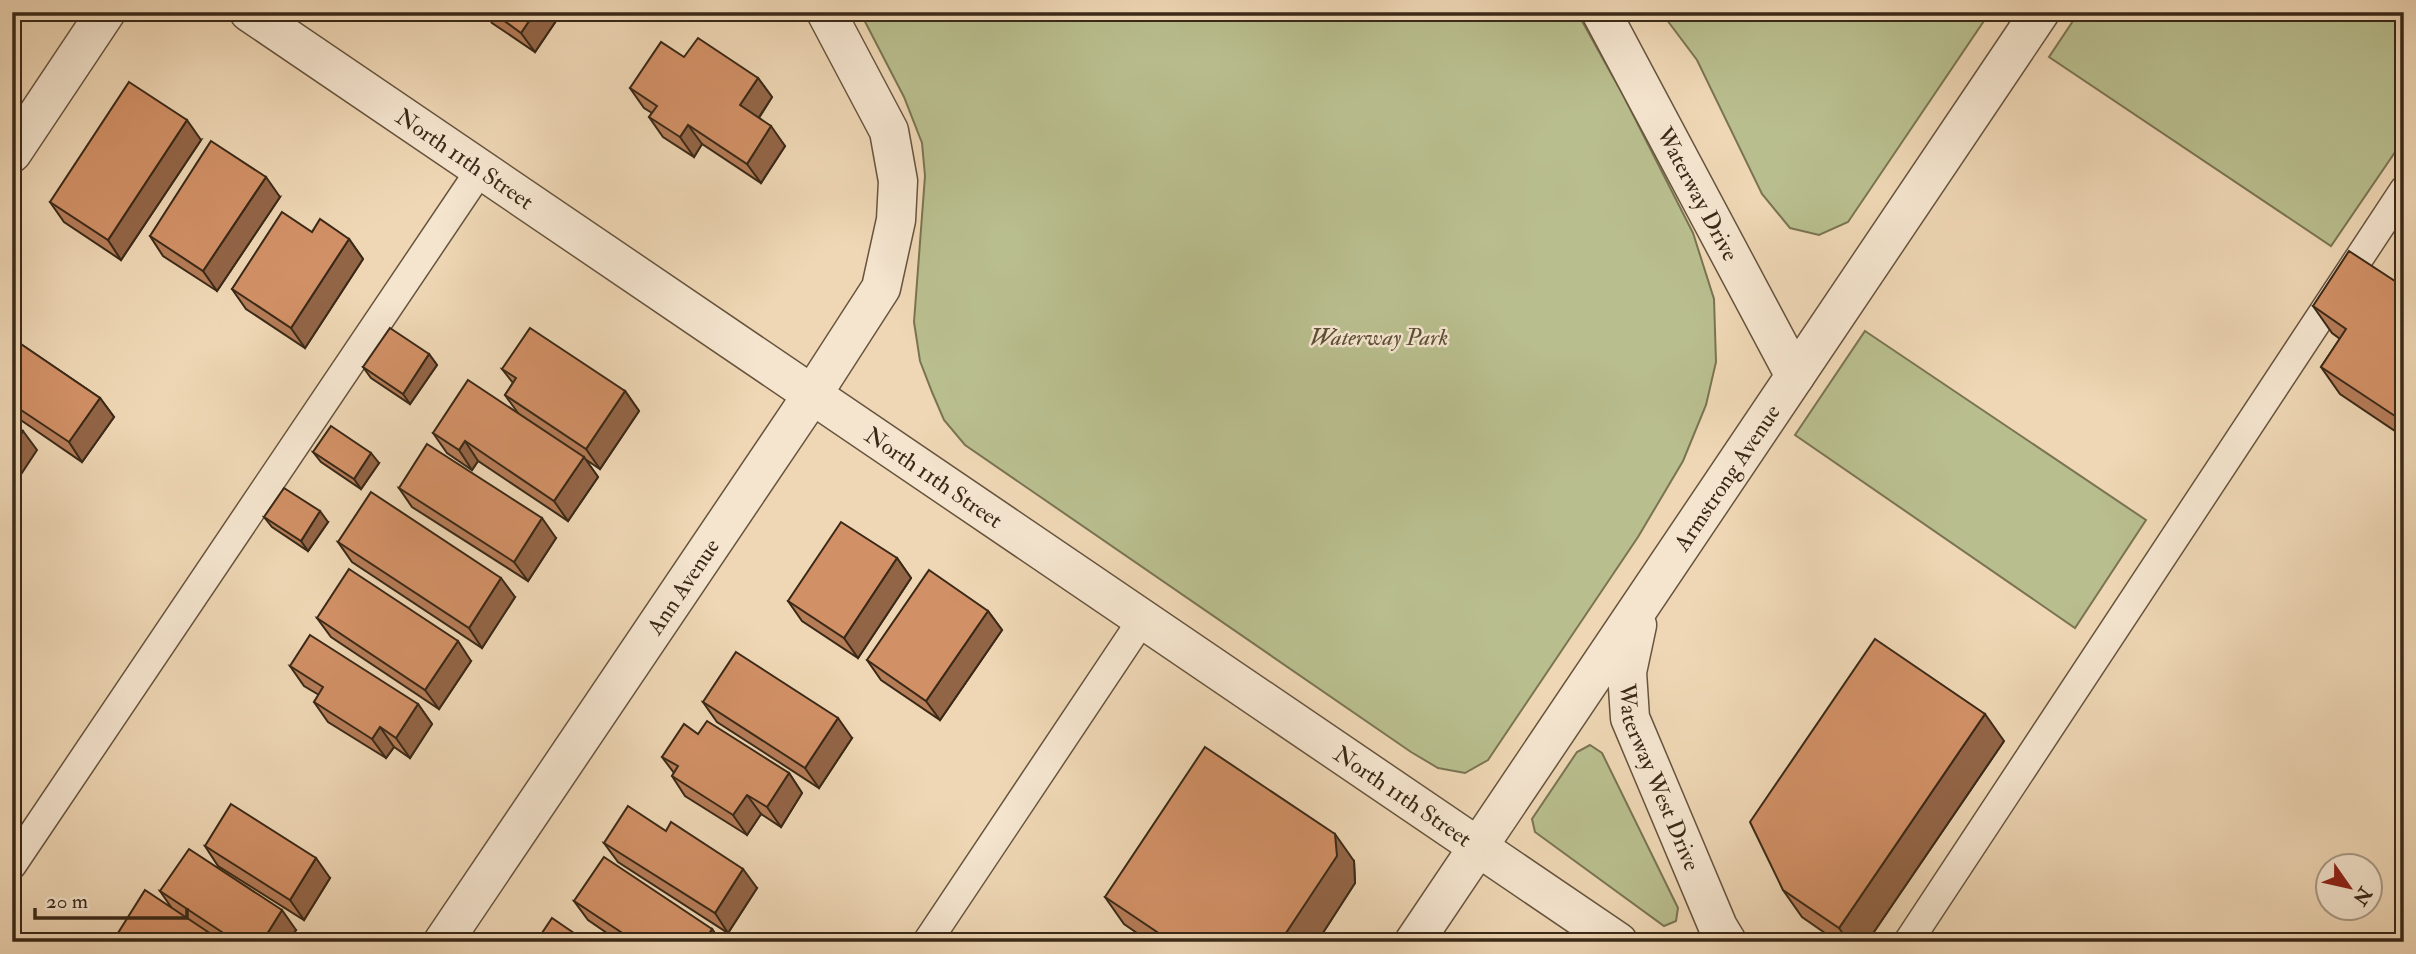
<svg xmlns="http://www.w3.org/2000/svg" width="2416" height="954" viewBox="0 0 2416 954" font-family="'IM FELL Double Pica',serif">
  <rect width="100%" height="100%" fill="#efd7b5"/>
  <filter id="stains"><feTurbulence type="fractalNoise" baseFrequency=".00286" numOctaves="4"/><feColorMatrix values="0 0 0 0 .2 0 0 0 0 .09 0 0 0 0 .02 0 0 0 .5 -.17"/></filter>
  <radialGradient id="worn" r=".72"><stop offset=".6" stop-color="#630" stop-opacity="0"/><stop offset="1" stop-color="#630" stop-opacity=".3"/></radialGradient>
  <g fill="#b9be8e" stroke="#7a7452" stroke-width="2">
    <polygon points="860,12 1577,12 1623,95 1693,233 1714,299 1716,362 1706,405 1683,461 1638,537 1488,760 1465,773 1438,768 1411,752 965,445 944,420 932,392 920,361 914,322 925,176 922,143 904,97"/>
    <polygon points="1661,12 1990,12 1848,222 1819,235 1790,228 1762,194 1697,60"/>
    <polygon points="2079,12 2404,12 2404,139 2331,246 2049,57"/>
    <polygon points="1865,331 2146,520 2075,628 1795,435"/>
    <polygon points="1590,745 1602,753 1678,908 1676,921 1664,926 1535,832 1532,819 1577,752"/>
  </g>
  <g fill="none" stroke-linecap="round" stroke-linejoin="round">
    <g stroke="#67543e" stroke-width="31">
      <g id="service">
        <polyline points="12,865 481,169"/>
        <polyline points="927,942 1142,620"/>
        <polyline points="1908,942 2404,190"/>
      </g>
    </g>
    <g stroke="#67543e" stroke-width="41">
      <g id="minor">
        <path id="s1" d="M 249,12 L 1618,942"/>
        <path id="s2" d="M 1601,12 L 1795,376"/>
        <polyline points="12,153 106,12"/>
        <path id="s3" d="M 1637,625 L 1627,672 L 1630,718 L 1718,927 L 1727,942"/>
        <path id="s4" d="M 443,942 L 812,395 L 881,288 L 896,220 L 898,181 L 889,131 L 826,12"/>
        <path id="s5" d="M 1414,942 L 2040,12"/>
      </g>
    </g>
    <use href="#service" stroke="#f5e5cf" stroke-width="28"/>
    <use href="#minor" stroke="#f5e5cf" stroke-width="38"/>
  </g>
  <g fill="#b57c58" stroke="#3a2917" stroke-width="2">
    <polygon points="485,12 562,12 535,52 492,23"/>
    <polygon points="684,57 758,78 772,97 759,118 785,146 761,183 702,144 694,157 663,137 649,117 652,113 644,108 630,88"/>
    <polygon points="201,140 121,260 64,222 50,202"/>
    <polygon points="280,197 217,291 163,256 150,236"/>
    <polygon points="312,232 349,239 363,259 305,348 246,309 232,289"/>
    <polygon points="2404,287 2404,437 2340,394 2321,367 2340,339 2332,333 2313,306"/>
    <polygon points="12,338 100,398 114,417 82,462 12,414"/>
    <polygon points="429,354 437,365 410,404 371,378 363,367"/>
    <polygon points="502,369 625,391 639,411 600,469 585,459 598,477 568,521 478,461 472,470 447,453 433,433 518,413 505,395 513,383"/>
    <polygon points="313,452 379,463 361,489 321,462"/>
    <polygon points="399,488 556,538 528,581 412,507"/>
    <polygon points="264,517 328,522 308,551 272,527"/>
    <polygon points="338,542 515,597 482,648 352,562"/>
    <polygon points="897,558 911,578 858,658 802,621 788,601"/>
    <polygon points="988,611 1002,630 940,720 881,680 867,660"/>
    <polygon points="317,618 471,661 439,709 331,637"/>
    <polygon points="290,666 418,704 432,724 410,758 394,747 386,758 328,722 314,702 319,695 304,686"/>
    <polygon points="703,702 852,738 819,788 717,722"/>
    <polygon points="698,734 789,773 802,793 781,827 761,814 747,835 685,796 672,776 674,773 662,757"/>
    <polygon points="2004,741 1867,942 1838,942 1802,917 1783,890"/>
    <polygon points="604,843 757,888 728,933 618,862"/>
    <polygon points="205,846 330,878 304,920 218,866"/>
    <polygon points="1354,861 1355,883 1317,942 1150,942 1124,924 1105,897"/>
    <polygon points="160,891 296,930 288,942 124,942 118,933 171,907"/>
    <polygon points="574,901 712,929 721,942 620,942 588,920"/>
  </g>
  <g fill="#936547" stroke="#3a2917" stroke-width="2">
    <polygon points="535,12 562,12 535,52 521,33"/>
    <polygon points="758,78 772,97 754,125 740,105"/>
    <polygon points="187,120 201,140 121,260 108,240"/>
    <polygon points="688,125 702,144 694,157 680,137"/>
    <polygon points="771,126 785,146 761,183 747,164"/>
    <polygon points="266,177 280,197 217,291 203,271"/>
    <polygon points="349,239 363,259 305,348 291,328"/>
    <polygon points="429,354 437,365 410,404 403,394"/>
    <polygon points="625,391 639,411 600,469 586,449"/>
    <polygon points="100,398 114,417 82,462 69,442"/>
    <polygon points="23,431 37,450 12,488 12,448"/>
    <polygon points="465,441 478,461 472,470 459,450"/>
    <polygon points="371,453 379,463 361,489 354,479"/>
    <polygon points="584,457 598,477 568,521 554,501"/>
    <polygon points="320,511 328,522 308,551 301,541"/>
    <polygon points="542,518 556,538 528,581 514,562"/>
    <polygon points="897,558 911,578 858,658 844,638"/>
    <polygon points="501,578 515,597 482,648 469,628"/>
    <polygon points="988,611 1002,630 940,720 926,701"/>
    <polygon points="458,641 471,661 439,709 425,690"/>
    <polygon points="418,704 432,724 410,758 396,738"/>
    <polygon points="1985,714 2004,741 1867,942 1849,942 1839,928"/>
    <polygon points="838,718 852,738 819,788 805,768"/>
    <polygon points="380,727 394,747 386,758 372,739"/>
    <polygon points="789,773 802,793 781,827 767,807"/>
    <polygon points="747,795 761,814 747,835 733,815"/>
    <polygon points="1335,834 1354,861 1355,883 1317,942 1280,942"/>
    <polygon points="316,858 330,878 304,920 290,900"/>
    <polygon points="743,869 757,888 728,933 715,913"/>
    <polygon points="282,910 296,930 288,942 262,942"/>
    <polygon points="712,929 721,942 704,942"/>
  </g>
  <g fill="#d29066" stroke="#3a2917" stroke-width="2">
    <polygon points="492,12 535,12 521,33"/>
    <polygon points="698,38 758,78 740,105 771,126 747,164 688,125 680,137 649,117 657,106 630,88 661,42 684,57"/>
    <polygon points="129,82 187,120 108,240 50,202"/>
    <polygon points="211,141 266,177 203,271 150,236"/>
    <polygon points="282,212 312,232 320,219 349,239 291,328 232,289"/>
    <polygon points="2349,251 2404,287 2404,422 2321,367 2346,329 2313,306"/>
    <polygon points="390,328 429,354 403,394 363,367"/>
    <polygon points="530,328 625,391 586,449 505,395 516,378 502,369"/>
    <polygon points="12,338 100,398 69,442 12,404"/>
    <polygon points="468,380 584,457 554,501 465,441 459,450 433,433"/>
    <polygon points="12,424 23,431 12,448"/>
    <polygon points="331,426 371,453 354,479 313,452"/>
    <polygon points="427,444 542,518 514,562 399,488"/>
    <polygon points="284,488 320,511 301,541 264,517"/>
    <polygon points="371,492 501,578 469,628 338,542"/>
    <polygon points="841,522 897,558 844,638 788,601"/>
    <polygon points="349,569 458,641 425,690 317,618"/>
    <polygon points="929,570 988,611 926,701 867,660"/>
    <polygon points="310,635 418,704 396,738 380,727 372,739 314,702 323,687 290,666"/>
    <polygon points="1875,639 1985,714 1839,928 1783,890 1750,822"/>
    <polygon points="736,652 838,718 805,768 703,702"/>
    <polygon points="707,721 789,773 767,807 747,795 733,815 672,776 678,766 662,757 684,724 698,734"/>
    <polygon points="1205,747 1335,834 1337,856 1280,942 1172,942 1105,897"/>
    <polygon points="231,804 316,858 290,900 205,846"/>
    <polygon points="628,806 666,831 671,822 743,869 715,913 604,843"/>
    <polygon points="189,849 282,910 262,942 237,942 160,891"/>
    <polygon points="604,857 712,929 704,942 636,942 574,901"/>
    <polygon points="145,890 223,942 131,942 118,933"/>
    <polygon points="552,918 587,942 536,942"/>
  </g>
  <g text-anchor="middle" stroke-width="5" stroke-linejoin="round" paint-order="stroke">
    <g font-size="23" fill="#3a2917" stroke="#f5e5cf">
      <text dy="8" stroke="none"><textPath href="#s1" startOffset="261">North 11th Street</textPath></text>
      <text dy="8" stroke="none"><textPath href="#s2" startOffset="206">Waterway Drive</textPath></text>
      <text dy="8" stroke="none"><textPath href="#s5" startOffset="560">Armstrong Avenue</textPath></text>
      <text dy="8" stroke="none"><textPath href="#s1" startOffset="828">North 11th Street</textPath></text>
      <text dy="8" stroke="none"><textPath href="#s4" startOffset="429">Ann Avenue</textPath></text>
      <text dy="8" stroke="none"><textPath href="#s3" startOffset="159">Waterway West Drive</textPath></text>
      <text dy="8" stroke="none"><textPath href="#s1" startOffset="1395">North 11th Street</textPath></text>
    </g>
    <g font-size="23" font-style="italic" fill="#5a4e35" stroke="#f5e5cf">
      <text x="1379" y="345">Waterway Park</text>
    </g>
  </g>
  <rect width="2416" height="954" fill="none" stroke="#efd7b5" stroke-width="42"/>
  <rect x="14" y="14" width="2388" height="926" fill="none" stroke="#3a2917" stroke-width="3.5"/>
  <rect x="21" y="21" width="2374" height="912" fill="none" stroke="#3a2917" stroke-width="2"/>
  <g transform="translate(2349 887) rotate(124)"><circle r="33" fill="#f5e5cf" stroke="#aa9a85" stroke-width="2"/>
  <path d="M0-5L12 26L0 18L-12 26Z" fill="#8f2418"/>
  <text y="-10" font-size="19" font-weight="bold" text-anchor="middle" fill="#3a2917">N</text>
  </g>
  <path d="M35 908v10h152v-10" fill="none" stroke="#3a2917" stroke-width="3.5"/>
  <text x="46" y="908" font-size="21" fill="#3a2917" stroke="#f5e5cf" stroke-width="5" paint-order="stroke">20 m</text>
  <rect width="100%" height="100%" filter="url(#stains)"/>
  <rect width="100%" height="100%" fill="url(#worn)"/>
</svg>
